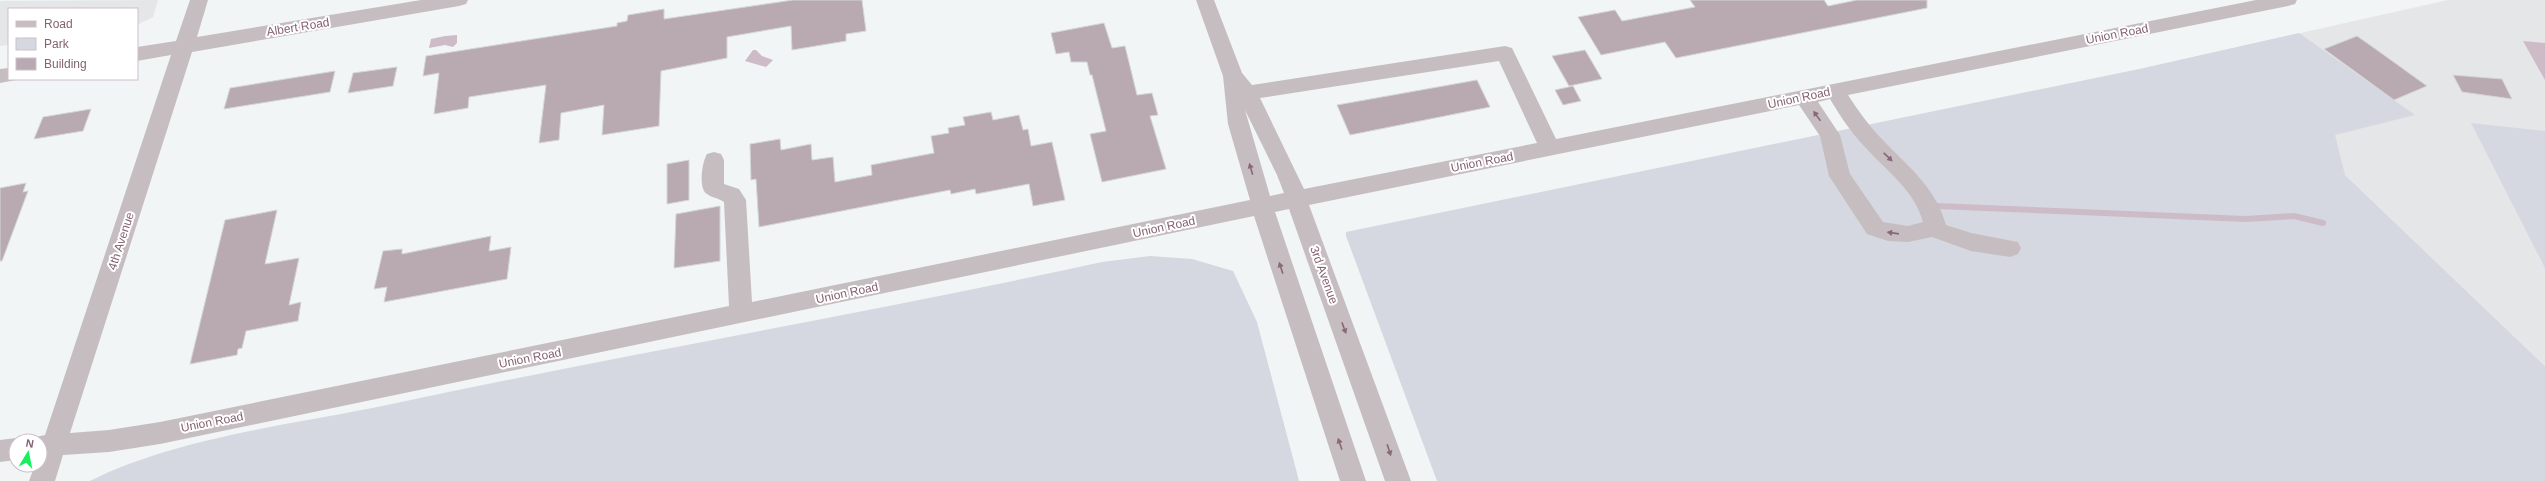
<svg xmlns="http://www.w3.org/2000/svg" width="2545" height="481" viewBox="0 0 2545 481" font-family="Helvetica,sans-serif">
  <rect width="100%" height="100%" fill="#f1f5f6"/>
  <g fill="#e5e6e7">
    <polygon points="158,0 153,17 137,25 137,9 9,9 9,45 0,46 0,1"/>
    <polygon points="2448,0 2545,0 2545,366 2345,175 2144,68"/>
  </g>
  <g fill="#d5d8e0">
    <polygon points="2299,33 2415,115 2335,135 2345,175 2545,366 2545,481 1437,481 1346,236 1346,232 2144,68"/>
    <polygon points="2471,123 2545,131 2545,268"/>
    <path d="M 1150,256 L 1192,259 L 1233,271 L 1257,322 L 1299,481 L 90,481 C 178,437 291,425 387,405 C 625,354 865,314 1102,262 Z"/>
  </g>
  <g fill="#cdbcc7">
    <polygon points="445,36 457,35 457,43 453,47 445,45 429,48 431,39"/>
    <polygon points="2523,41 2545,43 2545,80"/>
    <polygon points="753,50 756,50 762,56 773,60 766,67 745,61"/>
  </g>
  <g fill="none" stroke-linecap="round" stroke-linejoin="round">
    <polyline stroke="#cdbcc7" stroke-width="6" points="1937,206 2246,219 2294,216 2323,223"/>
  </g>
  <g fill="#b9aab2" stroke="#d4d6d7">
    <polygon points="793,0 862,0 866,31 846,34 846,41 792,50 791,26 727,37 727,58 661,71 659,126 602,135 604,105 561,113 559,140 539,143 546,85 469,97 468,108 434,114 439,73 423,76 426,56 617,26 617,23 627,21 628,15 664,9 664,19"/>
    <polygon points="1690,0 1824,0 1828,6 1857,0 1927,0 1927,8 1676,58 1665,42 1601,55 1578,17 1615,10 1622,21 1695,7"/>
    <polygon points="1104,23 1112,48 1125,46 1137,95 1152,93 1158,115 1150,116 1166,169 1102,182 1090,134 1106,131 1092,75 1090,75 1087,62 1071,62 1069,52 1056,54 1051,33"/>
    <polygon points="2357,36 2377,50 2427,86 2394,100 2324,49"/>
    <polygon points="1585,50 1602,79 1569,86 1552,56"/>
    <polygon points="397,67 393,86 348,93 353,73"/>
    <polygon points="335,71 330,92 224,109 230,88"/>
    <polygon points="2453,75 2502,79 2512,99 2462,92"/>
    <polygon points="1477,80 1490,107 1350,135 1337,105"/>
    <polygon points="1573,86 1581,101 1563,105 1555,90"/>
    <polygon points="91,109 83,131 34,139 43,117"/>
    <polygon points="991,112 993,120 1019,115 1023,130 1028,129 1031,146 1052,142 1065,200 1033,206 1029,184 976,194 975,189 951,194 950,190 759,227 756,179 751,180 750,144 780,139 781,150 811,144 812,160 833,157 835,182 872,175 871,165 934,153 931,136 949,133 948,128 965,125 963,117"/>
    <polygon points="689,160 689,200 667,204 667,164"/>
    <polygon points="26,183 23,192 28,191 2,261 0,261 0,188"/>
    <polygon points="720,206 720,261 674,268 676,214"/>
    <polygon points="277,210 265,264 299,258 289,305 301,302 298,321 246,331 242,348 238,349 237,355 190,364 225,220"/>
    <polygon points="491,236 489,251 511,247 507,279 384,302 387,287 374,289 383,251 402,249 402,254"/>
  </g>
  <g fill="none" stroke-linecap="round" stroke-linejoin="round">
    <g fill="#c6bdc1" fill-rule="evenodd">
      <path d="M 190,0 L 208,0 L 197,37 L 421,0 L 468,0 L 466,4 L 459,6 L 192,52 L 70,433 L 109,430 L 160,422 L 729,306 L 724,202 C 719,198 712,198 707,194 C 698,189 702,162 707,154 L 714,152 L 721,154 L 724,160 L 724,184 L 739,189 L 746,200 L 752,302 L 1250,200 L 1228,124 L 1223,76 L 1196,0 L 1214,0 L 1242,73 L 1252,85 L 1505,46 L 1512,48 L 1556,139 L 2256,0 L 2297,0 L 2295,4 L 2288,6 L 1848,95 C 1857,109 1867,123 1878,135 C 1905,164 1935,185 1946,225 L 1971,233 L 2018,242 L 2021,248 L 2018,254 L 2010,257 L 1971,251 L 1932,237 L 1908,242 L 1888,241 L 1867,234 L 1829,176 L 1820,136 L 1799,105 L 1309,205 L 1411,481 L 1385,481 L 1289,209 L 1275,212 L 1366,481 L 1340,481 L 1254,216 L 160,444 L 109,452 L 63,455 L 55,481 L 29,481 L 35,465 L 40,465 L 40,441 L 30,441 L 31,438 L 45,435 L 171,55 L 137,61 L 137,47 L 176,41 ZM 1499,61 L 1537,143 L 1304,189 L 1260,98 ZM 1830,99 C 1840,116 1851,132 1864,146 C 1886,171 1914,189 1923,222 L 1908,226 L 1883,222 L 1850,174 L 1840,135 L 1818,102 ZM 1245,110 L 1277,175 L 1284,193 L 1270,196 Z"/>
      <polygon points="9,68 9,79 16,80 0,83 0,69"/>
      <polygon points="16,438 24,441 16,441 16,460 0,462 0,440"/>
    </g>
  </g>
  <defs><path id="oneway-solid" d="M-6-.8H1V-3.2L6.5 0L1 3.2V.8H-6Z"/></defs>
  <g fill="#886776">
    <use href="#oneway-solid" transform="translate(1817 116) rotate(-126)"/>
    <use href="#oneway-solid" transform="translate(1888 157) rotate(44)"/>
    <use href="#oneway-solid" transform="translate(1251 169) rotate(-106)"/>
    <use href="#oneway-solid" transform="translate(1893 233) rotate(-172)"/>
    <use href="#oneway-solid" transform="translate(1281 268) rotate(-108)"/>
    <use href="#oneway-solid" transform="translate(1344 328) rotate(70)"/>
    <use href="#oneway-solid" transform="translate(1340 444) rotate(-109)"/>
    <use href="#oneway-solid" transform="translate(1389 450) rotate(72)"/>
  </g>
  <g text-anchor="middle" stroke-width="4" stroke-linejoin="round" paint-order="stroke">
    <g font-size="12" fill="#856272" stroke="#fff">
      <text transform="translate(298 27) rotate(-9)" y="4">Albert Road</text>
      <text transform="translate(2117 34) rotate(-11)" y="4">Union Road</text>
      <text transform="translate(1799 98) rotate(-12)" y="4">Union Road</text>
      <text transform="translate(1482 162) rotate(-11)" y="4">Union Road</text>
      <text transform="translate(1164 227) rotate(-12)" y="4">Union Road</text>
      <text transform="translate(121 241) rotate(-72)" y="4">4th Avenue</text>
      <text transform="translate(1324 275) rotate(70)" y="4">3rd Avenue</text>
      <text transform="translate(847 293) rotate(-12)" y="4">Union Road</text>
      <text transform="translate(530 358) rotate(-11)" y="4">Union Road</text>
      <text transform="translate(212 422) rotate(-11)" y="4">Union Road</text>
    </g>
  </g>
  <rect x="8" y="8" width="130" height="72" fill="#ffffff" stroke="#cec0c7"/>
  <rect x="16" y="21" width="20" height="6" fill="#c6bdc1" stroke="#cec0c7"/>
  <text x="44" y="28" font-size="12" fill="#856272">Road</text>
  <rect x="16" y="38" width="20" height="12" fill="#d5d8e0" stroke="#cec0c7"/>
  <text x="44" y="48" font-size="12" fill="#856272">Park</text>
  <rect x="16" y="58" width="20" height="12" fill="#b9aab2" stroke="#cec0c7"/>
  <text x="44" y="68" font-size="12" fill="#856272">Building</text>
  <g transform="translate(28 453) rotate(10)"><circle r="19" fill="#ffffff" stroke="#cec0c7"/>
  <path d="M0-3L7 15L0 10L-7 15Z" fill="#17ef5e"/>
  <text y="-6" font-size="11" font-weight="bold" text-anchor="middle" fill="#856272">N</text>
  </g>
</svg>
